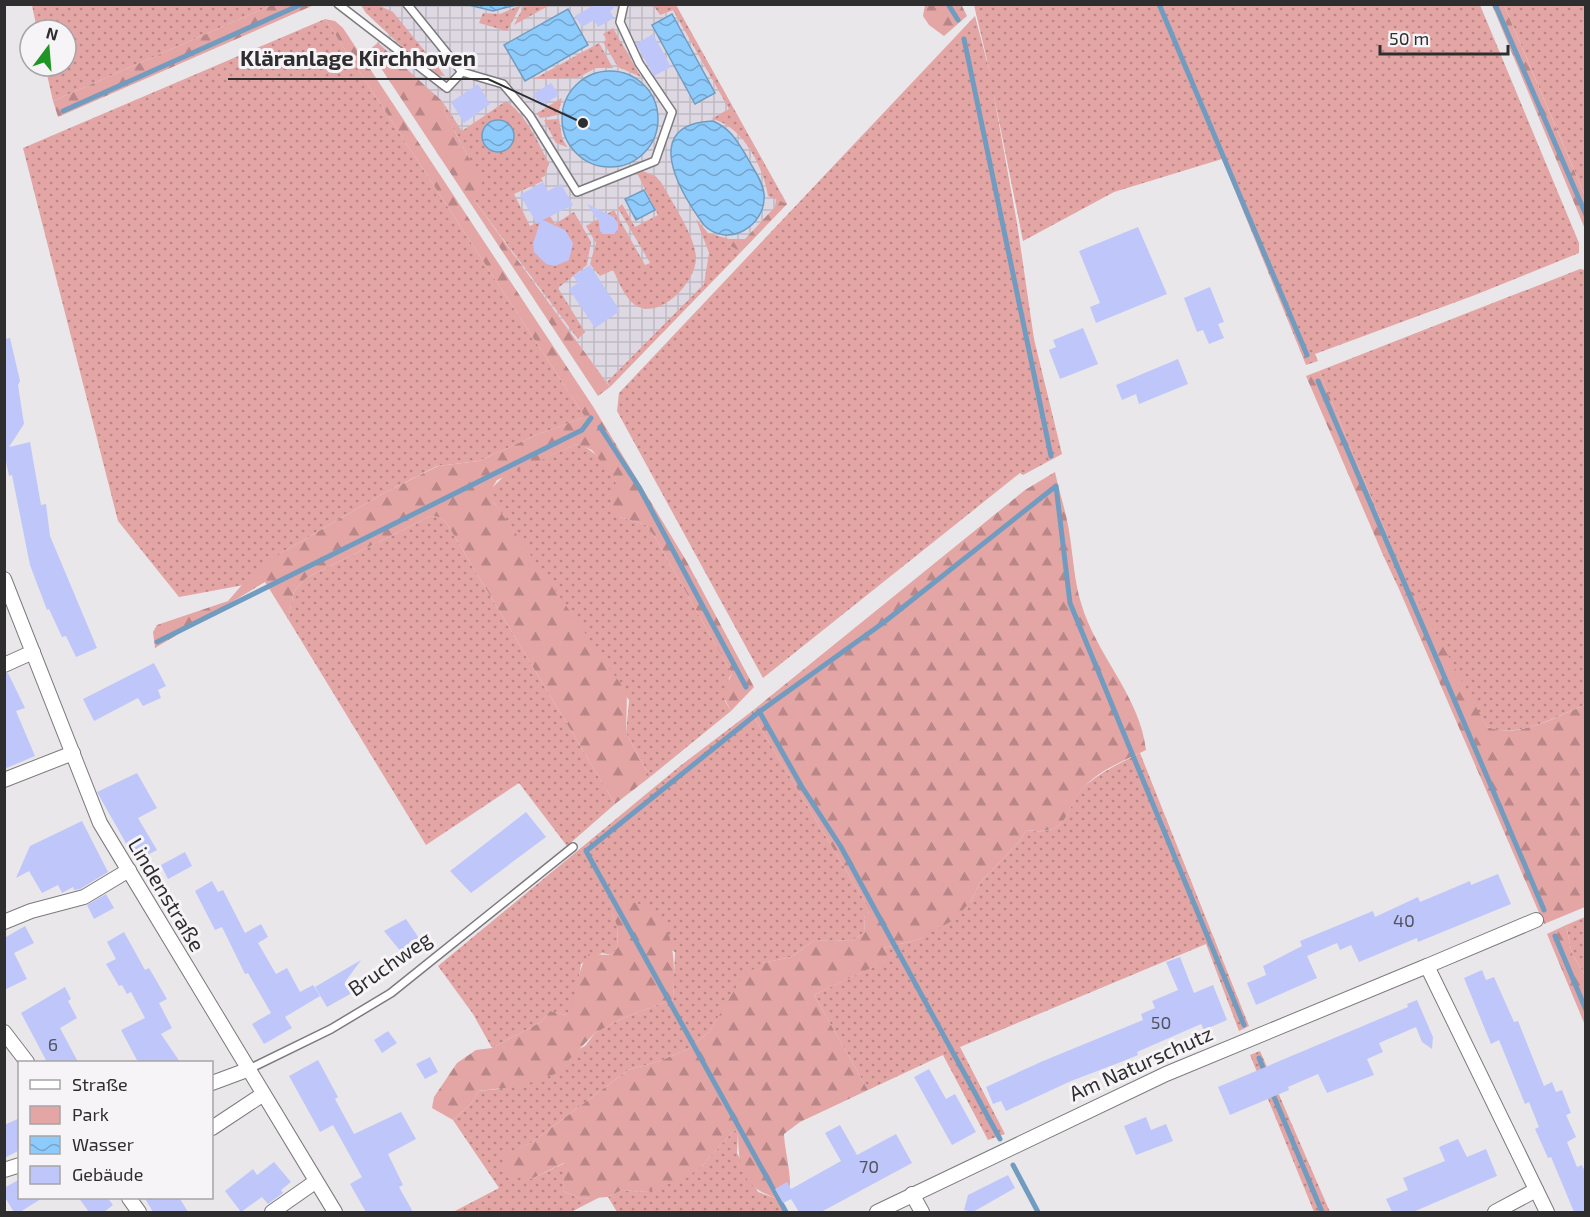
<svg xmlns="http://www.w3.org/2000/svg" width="1590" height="1217" viewBox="0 0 1590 1217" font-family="'Exo 2',sans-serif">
  <defs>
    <pattern id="industrial-grid" width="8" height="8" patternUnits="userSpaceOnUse" patternTransform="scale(1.5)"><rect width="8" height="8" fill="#ded8e2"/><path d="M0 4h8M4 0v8" fill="none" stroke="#bfbac2"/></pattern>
    <pattern id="green-dots" width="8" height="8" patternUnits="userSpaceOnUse" patternTransform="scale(1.5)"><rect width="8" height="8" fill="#e4a5a5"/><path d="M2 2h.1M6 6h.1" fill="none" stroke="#b98787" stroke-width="1.8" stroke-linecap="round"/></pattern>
    <pattern id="forest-firs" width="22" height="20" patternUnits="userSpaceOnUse" patternTransform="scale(1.5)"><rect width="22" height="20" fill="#e4a5a5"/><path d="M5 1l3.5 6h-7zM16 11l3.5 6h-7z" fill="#b98787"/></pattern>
    <pattern id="water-waves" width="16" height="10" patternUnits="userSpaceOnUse" patternTransform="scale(1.5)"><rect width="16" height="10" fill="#8ecbfd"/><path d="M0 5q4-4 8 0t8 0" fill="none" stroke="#74a5cd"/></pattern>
  </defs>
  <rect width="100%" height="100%" fill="#e9e7ea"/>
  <polygon fill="url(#industrial-grid)" points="361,5 676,5 787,204 610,387 474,200 373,46 389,33 366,13"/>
  <g fill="url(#green-dots)">
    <polygon points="525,4 550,4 550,5 514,25"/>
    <polygon points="32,5 32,4 272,5 53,101 45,66 66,66 66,30 37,30"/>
    <polygon points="361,5 378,5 393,12 445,76 432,75 366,13"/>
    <polygon points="521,5 507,31 479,23 483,13 500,14"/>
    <path d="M 653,5 L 676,5 L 787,204 L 768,196 C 764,168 742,124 711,119 L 729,109 L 673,10 L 660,15 Z"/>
    <polygon points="974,5 1480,5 1579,243 1579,253 1475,295 1315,354 1318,361 1306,365 1222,159 1114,192 1023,241 993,91 1017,223 1034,339 1062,454 1023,475 1020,473 763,678 617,411 619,393 975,16 991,77"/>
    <polygon points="1504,5 1585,5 1585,196 1575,172"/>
    <polygon points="325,19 585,417 534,436 479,461 437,466 386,492 281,553 265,581 179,597 118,521 23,148"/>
    <polygon points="613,28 641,77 618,67 603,42 607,40 603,34"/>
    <polygon points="599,43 613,68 596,68 577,78 534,79"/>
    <polygon points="562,98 558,115 540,118 537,113"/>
    <path d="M 442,101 L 462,131 L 506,101 C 527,116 537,141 549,163 L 545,176 L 541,178 L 543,181 L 514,194 L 530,226 L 550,216 L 555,224 L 574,212 L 591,242 L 587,265 L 558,288 L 585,332 L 578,339 L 474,200 L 467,154 L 446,115 Z"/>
    <polygon points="559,119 562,138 567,147 556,143 544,120"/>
    <path d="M 643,171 L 655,176 L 661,182 C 671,201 696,237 696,258 C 696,282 660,321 635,305 C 624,297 619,282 613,270 L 600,276 L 590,264 L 596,243 L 586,226 L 614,210 L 645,265 L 650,263 L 618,208 L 622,204 L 635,227 L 658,215 L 637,173 Z"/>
    <polygon points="696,219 708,233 729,239 727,244 741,252 610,387 607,382 704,284 709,253"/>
    <path d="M 1580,269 L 1585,270 L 1585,705 C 1554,717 1520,739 1487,727 L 1406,589 L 1399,589 L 1383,555 L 1391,545 L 1319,371 Z"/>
    <path d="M 577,444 C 589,445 614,471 616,483 C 617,495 617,505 620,517 L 646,525 L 655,537 L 732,674 L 729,678 L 725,701 L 731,711 L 650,777 L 626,733 L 629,700 L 493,501 L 493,487 L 504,476 Z"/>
    <polygon points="431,516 439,517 446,522 615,804 567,846 519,783 426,845 288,619 294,591 306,578"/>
    <polygon points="751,712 870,910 864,918 865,932 852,941 815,940 791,957 763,963 724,1008 709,1032 688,1049 660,1061 628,1070 531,1143 504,1155 531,1179 565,1163 563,1191 581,1199 600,1197 571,1212 453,1212 499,1188 453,1120 471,1104 478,1091 499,1089 585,1046 595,1033 623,1018 673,999 675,952 612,913 617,926 618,947 611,955 602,953 581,964 575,1003 566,1015 550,1011 541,1022 492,1048 473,1014 438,966 680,766"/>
    <path d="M 1140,753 L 1249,1026 L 1239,1031 L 1206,944 L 960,1047 L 1005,1134 L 988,1140 L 943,1055 L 868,1090 L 814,995 L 889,959 L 884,948 L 920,939 L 971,901 L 980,883 L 1020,841 L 1026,830 C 1074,838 1062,806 1087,784 C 1103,771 1122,762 1140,753 Z"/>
    <polygon points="1585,917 1585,975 1572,954 1566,925"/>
    <polygon points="1260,1051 1330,1212 1314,1212 1250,1055"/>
    <polygon points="734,1130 738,1132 737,1153 758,1192 778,1199 786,1212 617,1212 608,1197 622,1190 645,1192 702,1166"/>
  </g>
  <g fill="url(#forest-firs)">
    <polygon points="961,4 967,16 944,36 929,25 923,16 925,5"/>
    <polygon points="272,5 314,5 58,117 53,101"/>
    <polygon points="1492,5 1504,5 1585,196 1585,229"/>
    <polygon points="325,19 335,21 343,28 594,408 687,562 754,687 731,711 722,694 732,674 655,537 646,525 620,517 613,510 611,504 616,482 592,450 577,444 497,480 493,487 493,501 627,693 626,733 650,777 615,804 446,522 439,517 431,516 306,578 294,591 288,619 265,582 155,648 153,632 157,625 228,601 248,578 281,553 386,492 438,466 479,461 534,436 585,417"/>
    <polygon points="378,43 442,101 446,115 482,183 474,200 610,387 598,396 369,50"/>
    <polygon points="776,199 787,204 741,252 727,244 729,239 745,239 775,207"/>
    <polygon points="1319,371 1391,545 1383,555 1306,376"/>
    <path d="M 1055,472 C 1059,492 1066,511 1069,531 C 1073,554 1074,580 1081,603 C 1096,655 1140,696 1146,750 C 1126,760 1101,769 1086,785 C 1062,809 1073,837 1026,830 L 1020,841 L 980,883 L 971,901 L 955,919 L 920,939 L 884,948 L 890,959 L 814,995 L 868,1090 L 800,1122 L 784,1134 C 784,1146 793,1182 789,1188 C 787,1192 781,1196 778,1199 C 740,1186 739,1168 738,1132 L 734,1130 L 702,1166 L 686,1178 L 645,1192 L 622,1190 L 608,1197 L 581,1199 L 563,1191 L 564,1163 L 531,1179 L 506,1173 L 503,1155 L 531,1143 L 628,1070 L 660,1061 L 688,1049 L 709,1032 L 743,976 L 763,963 L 791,957 L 815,940 L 852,941 L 865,932 L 864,918 L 870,910 L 751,712 L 1025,490 Z"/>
    <path d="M 1399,589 L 1406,589 L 1414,593 L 1487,727 C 1520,739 1555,717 1585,705 L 1585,907 L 1544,924 Z"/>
    <path d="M 618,899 C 627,902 642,903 650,908 C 677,927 675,971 673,999 L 623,1018 L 595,1033 L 555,1074 L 521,1086 L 478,1091 L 471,1104 L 453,1120 L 432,1108 L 434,1097 L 457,1063 L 476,1050 L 492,1048 L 541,1022 L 550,1011 L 566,1015 C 581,996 574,971 589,954 L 611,955 L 618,947 L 617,926 L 612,913 Z"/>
    <polygon points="1566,925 1572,954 1585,975 1585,1025 1547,934"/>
  </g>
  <g fill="url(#water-waves)" stroke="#729cbf" stroke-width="1.5">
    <polygon points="469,5 516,5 493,11"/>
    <polygon points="568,9 588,45 525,81 504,45"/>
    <polygon points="672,14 715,93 695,104 652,25"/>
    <circle cx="610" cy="119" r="48"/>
    <circle cx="498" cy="136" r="16"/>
    <path d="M 713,121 C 731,129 737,141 747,157 C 753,169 763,181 764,194 C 767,226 727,249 704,225 C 679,191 640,124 713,121 Z"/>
    <polygon points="644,190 655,210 636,220 625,199"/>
  </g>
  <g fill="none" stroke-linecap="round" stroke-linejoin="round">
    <g stroke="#729cbf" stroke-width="5">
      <polyline points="948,4 958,20"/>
      <polyline points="1159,4 1307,355"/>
      <polyline points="1495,4 1586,215"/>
      <polyline points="964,39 1051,456"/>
      <polyline points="63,111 302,4"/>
      <polyline points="1318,381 1544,910"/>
      <polyline points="600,427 639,487 746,687"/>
      <polyline points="157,642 582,430 591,418"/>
      <polyline points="759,711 802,787 841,847 1000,1139"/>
      <polyline points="1555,936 1586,1010"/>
      <polyline points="1259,1058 1266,1075"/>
      <polyline points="1272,1092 1322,1212"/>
      <polyline points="1013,1165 1038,1212"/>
      <polyline points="786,1212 586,851 759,712 883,623 1056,486 1070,603 1244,1025"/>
    </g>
  </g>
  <g fill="#bfc7fa">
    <polygon points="618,4 610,11 614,18 598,27 594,20 582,27 575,16 596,4"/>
    <polygon points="653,34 671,67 654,76 636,44"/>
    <polygon points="551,83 559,95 541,106 533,94"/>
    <polygon points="478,84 490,104 464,123 451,102"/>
    <polygon points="543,182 548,191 561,184 573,205 543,220 565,230 573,243 569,260 555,266 546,264 534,252 533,244 540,222 537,224 520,195"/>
    <polygon points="587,204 614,217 618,223 618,229 614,234 603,234 600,231 599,222"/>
    <polygon points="1138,227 1167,294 1096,323 1090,307 1100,303 1079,251"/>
    <polygon points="590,265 620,311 595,328 569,289 578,283 573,276"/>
    <polygon points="1210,287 1224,322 1218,324 1224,338 1209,344 1203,330 1197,332 1184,298"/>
    <polygon points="1083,328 1098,364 1060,379 1049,350 1056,347 1053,340"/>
    <polygon points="10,338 20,381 18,385 24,424 9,447 30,442 41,505 46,504 50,536 97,648 76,657 66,636 62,637 49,609 47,610 30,565 12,475 9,476 4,452 4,339"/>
    <polygon points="1178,359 1188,384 1139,404 1136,394 1122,400 1116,385"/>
    <polygon points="154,663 166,686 158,690 161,698 143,706 138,698 94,721 83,699"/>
    <polygon points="8,673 25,708 16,711 35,756 4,769 4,674"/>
    <polygon points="137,773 157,808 138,818 157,850 136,861 97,792"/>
    <polygon points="526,812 546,837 471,893 450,871"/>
    <polygon points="82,821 108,872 80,889 74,890 73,887 62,893 58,885 42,893 29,871 16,878 30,846"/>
    <polygon points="185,852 192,866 168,879 161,865"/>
    <polygon points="1498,874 1511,904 1418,942 1417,938 1359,962 1351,945 1340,950 1337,943 1307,956 1317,978 1256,1005 1247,983 1266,975 1263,966 1302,946 1300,941 1373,911 1375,917 1418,897 1420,902 1470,881 1471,885"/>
    <polygon points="212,881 218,892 223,890 245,933 261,924 268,937 258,943 276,974 287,968 300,992 313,985 320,996 285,1017 292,1028 264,1044 252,1024 271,1013 248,973 245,974 222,927 215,930 195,891"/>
    <polygon points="106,894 114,908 94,919 87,905"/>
    <polygon points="406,919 423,944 406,958 384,931"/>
    <polygon points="25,926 34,943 14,953 27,979 4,990 4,934 6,937"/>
    <polygon points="124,932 145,970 149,968 167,999 159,1003 172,1028 161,1034 180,1062 138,1062 121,1030 145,1018 131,992 127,994 122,985 119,986 106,964 116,959 107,942"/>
    <polygon points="1180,957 1194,993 1213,985 1227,1020 1204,1030 1201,1024 1137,1052 1138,1055 1121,1062 1071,1081 1006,1111 1001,1101 993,1104 986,1087 1043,1061 1143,1020 1141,1014 1155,1008 1152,1001 1178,990 1166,962"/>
    <polygon points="361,960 345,982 352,993 327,1007 315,987"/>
    <polygon points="1482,970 1486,980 1494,977 1514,1022 1518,1021 1544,1086 1552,1082 1556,1092 1562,1090 1571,1113 1566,1115 1576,1137 1567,1142 1577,1167 1582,1165 1586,1174 1586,1212 1574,1212 1551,1157 1548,1158 1535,1129 1539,1127 1529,1102 1525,1104 1499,1040 1491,1044 1464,978"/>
    <polygon points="65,987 71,999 68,1001 77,1018 60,1028 78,1062 47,1062 21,1013"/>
    <polygon points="1417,1000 1433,1037 1432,1049 1422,1042 1416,1027 1379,1043 1383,1052 1367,1059 1374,1075 1327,1093 1318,1074 1288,1087 1289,1090 1230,1115 1218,1087 1408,1007 1407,1004"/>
    <polygon points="388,1031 397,1043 382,1053 374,1040"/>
    <polygon points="430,1057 438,1072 425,1079 416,1064"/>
    <polygon points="318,1060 338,1097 335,1099 354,1134 401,1112 416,1139 388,1154 403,1185 399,1187 413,1212 366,1212 350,1184 362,1177 333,1125 320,1132 289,1076"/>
    <polygon points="929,1069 946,1099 955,1094 976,1132 952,1145 914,1077"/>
    <polygon points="1146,1117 1151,1130 1166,1124 1173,1141 1136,1155 1124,1126"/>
    <polygon points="20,1118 20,1150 4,1158 4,1125"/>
    <polygon points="840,1125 857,1155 896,1134 912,1163 821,1212 799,1212 791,1199 783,1203 775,1189 787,1182 791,1189 841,1161 825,1133"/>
    <polygon points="1458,1139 1467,1157 1486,1149 1497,1176 1413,1212 1392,1212 1386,1199 1408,1190 1403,1178 1445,1161 1439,1147"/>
    <polygon points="274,1162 291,1182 281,1190 283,1193 268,1204 262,1197 241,1212 225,1191 253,1169 257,1175"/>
    <polygon points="1008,1175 1015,1188 973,1212 964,1210 968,1195"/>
    <polygon points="20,1179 20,1197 44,1197 20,1212 14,1212 4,1196 4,1188"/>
    <polygon points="78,1197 107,1197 113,1205 104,1212 89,1212"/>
    <polygon points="144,1197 179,1197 188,1212 153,1212"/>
  </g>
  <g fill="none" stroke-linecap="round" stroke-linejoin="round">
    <g stroke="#7c7a7d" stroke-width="10">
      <g id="service">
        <polyline points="338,4 447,88 462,72"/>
        <polyline points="407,4 462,72 503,84 530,116 577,192 655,161 672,112 639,63 620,22 624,4"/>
        <polyline points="247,1070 331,1029 391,993 573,847"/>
      </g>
    </g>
    <g stroke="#7c7a7d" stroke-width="16">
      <g id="minor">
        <polyline points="4,579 100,823 335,1212"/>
        <polyline points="4,665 33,652"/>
        <polyline points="4,780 73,753"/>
        <polyline points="4,922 31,911 84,897 129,870"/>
        <polyline points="1427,966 1536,920"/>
        <polyline points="4,1032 27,1062"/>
        <polyline points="212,1083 247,1070"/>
        <polyline points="212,1128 262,1095"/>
        <polyline points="4,1170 20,1165"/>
        <polyline points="912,1194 922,1212"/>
        <polyline points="129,1198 139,1212"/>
        <polyline points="272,1212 315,1182"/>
        <polyline points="877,1212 1166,1074 1427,966 1547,1212"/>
        <polyline points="1495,1212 1536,1190"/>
      </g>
    </g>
    <use href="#service" stroke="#fff" stroke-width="7"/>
    <use href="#minor" stroke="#fff" stroke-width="14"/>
  </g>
  <g text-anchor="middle" stroke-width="6" stroke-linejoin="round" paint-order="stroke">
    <g font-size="18" fill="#535462">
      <text x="1404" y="927">40</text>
      <text x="1161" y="1029">50</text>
      <text x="53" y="1051">6</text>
      <text x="869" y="1173">70</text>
    </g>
    <g font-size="21" fill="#2f2e2f" stroke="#f6f4f7">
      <text transform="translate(166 895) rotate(59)" y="7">Lindenstraße</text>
      <text transform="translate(390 964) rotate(-35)" y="7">Bruchweg</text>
      <text transform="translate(1141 1064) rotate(-24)" y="7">Am Naturschutz</text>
    </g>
  </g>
  <path fill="none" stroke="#2f2e2f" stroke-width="2" d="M583 123L488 79H228"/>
  <circle fill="#2f2e2f" stroke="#f6f4f7" stroke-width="2" cx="583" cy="123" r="6"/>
  <g font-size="22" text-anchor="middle" font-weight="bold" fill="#2f2e2f" stroke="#f6f4f7" stroke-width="6" stroke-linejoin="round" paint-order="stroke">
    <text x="358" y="66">Kläranlage Kirchhoven</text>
  </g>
  <rect width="1590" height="1217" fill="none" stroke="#2f2e2f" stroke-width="12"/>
  <rect x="18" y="1061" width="195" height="138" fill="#f6f4f7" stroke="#a6a5a7" stroke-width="1.5"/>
  <rect x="30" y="1080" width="30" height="9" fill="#ffffff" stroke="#a6a5a7" stroke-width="1.5"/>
  <text x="72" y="1091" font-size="18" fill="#2f2e2f">Straße</text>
  <rect x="30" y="1106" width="30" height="18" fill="#e4a5a5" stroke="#a6a5a7" stroke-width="1.5"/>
  <text x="72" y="1121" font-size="18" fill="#2f2e2f">Park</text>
  <rect x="30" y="1136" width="30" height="18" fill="url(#water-waves)" stroke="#a6a5a7" stroke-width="1.5"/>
  <text x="72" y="1151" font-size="18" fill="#2f2e2f">Wasser</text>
  <rect x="30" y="1166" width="30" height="18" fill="#bfc7fa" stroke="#a6a5a7" stroke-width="1.5"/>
  <text x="72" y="1181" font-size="18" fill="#2f2e2f">Gebäude</text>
  <g transform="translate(48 48) rotate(16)"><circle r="28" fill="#f6f4f7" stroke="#a6a5a7" stroke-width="1.5"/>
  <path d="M0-4.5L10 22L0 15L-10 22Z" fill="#1e9524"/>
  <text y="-9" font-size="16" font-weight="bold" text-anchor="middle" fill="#2f2e2f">N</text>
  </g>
  <path d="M1380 45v9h128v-9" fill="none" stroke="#2f2e2f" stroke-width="3"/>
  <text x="1389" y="45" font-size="18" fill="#2f2e2f" stroke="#f6f4f7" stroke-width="4.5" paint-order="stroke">50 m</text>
</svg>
